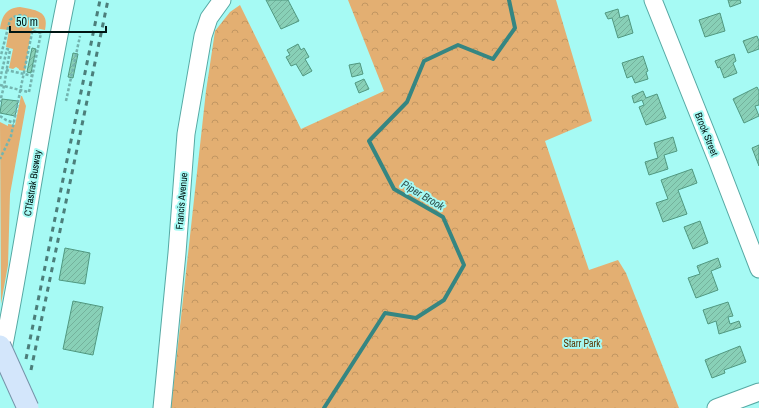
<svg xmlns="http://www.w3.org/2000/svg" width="759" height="408" viewBox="0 0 759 408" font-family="'Archivo Narrow',sans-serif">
  <defs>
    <pattern id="forest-crowns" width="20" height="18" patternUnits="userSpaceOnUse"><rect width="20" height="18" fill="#e3af72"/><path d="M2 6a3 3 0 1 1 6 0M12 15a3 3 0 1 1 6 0" fill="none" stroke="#c19662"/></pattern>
    <pattern id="building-hatch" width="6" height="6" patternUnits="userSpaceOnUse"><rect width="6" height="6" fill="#88d0b7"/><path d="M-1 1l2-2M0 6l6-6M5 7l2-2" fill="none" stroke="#74b29c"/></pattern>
  </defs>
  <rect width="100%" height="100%" fill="#a6faf4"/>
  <g fill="#e3af72">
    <path d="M 20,7 C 34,10 50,10 45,30 L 36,28 L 31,31 L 25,71 L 19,70 L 19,69 L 16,67 L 13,69 L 9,68 L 13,49 L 6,47 L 9,30 L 0,29 C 2,16 6,8 20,7 Z"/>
    <polygon points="21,96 22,96 26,106 10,194 8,265 1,304 0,122 8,126 8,124 15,125"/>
  </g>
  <polygon fill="url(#forest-crowns)" points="348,0 556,0 592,121 545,141 589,270 618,260 626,273 679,408 171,408 206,91 215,31 230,12 240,5 301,129 384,91"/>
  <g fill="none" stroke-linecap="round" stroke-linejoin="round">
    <polyline stroke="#358682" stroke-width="4" points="324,408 385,313 416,318 444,300 464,265 443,217 394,189 369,141 407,102 424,61 458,45 493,59 515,28 509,0"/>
  </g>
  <g fill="url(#building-hatch)" stroke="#509880">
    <polygon points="266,0 288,0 299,21 281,29"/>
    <polygon points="728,0 740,0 741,3 730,7"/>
    <polygon points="618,9 620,18 628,15 633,33 618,38 612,18 608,19 605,13"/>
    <polygon points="720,13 725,31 705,37 699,20"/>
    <polygon points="757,36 759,41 759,49 748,53 743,41"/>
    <polygon points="298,44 301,50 304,48 309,57 305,59 312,71 303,76 296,64 291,66 286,57 290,55 287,50"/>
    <polygon points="32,48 36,49 31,73 27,72"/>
    <polygon points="73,53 78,54 73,78 68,77"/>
    <polygon points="734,54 736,61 733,63 737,73 724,78 720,67 718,68 715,61"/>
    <polygon points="643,56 648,71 646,72 648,79 635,83 632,76 627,78 622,63"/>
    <polygon points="360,63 363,74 352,77 349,65"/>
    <polygon points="364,79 369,89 359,93 355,83"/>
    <polygon points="757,87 759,91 759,105 755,106 759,116 744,123 733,99"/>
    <polygon points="643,91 646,98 657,94 666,118 646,125 639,107 644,105 642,100 634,103 632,96"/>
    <polygon points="2,99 18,101 15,116 0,113"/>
    <polygon points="673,137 677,151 664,155 668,169 649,175 645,162 658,158 654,143"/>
    <polygon points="759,145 759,166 752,148"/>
    <polygon points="692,169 697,183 678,190 687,214 663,222 656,203 668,199 661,180"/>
    <polygon points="700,221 708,243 693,249 684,227"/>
    <polygon points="65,248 90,253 85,284 59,280"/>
    <polygon points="718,258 721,267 711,271 718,290 696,298 688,278 700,274 697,266"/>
    <polygon points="73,301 103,307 93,355 63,349"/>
    <polygon points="728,302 733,316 728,317 730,324 739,321 741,327 719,334 716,321 708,324 703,310"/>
    <polygon points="740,346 746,362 724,370 725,373 712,378 705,360"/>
  </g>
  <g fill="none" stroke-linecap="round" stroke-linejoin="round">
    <g stroke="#56a9a4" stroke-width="19">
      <g id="minor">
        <polyline points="653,0 717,160 759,269"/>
        <path d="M 1,360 C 25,241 41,120 66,0"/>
        <polyline points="162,408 177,253 186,134 203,36 209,18 222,0"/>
        <polyline points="716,408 759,392"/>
      </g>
    </g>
    <g stroke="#73b4af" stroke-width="2.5" stroke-dasharray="3 2" stroke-linecap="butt">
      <path d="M 0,59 L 10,20 C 19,11 31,15 33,28 L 11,136 L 0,159"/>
      <polyline points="6,70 33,76"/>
      <polyline points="0,79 7,49 10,50 4,86 0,102"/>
      <polyline points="0,85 28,92"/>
      <polyline points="29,92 41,33 32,31"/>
      <polyline points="66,101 80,36"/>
      <polyline points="0,116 6,120 14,123"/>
    </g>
    <use href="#minor" stroke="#fff" stroke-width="17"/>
    <g stroke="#4c7e7a" stroke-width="3" stroke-dasharray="5 5" stroke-linecap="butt">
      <polyline points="26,359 100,0"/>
      <polyline points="31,370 108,0"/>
    </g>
    <g stroke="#7692a8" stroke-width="23" stroke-linecap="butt">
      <polyline id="major-bridge" points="0,346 28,408"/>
    </g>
    <use href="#major-bridge" stroke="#d3e6fb" stroke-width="21"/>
  </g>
  <g text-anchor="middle" stroke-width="4" stroke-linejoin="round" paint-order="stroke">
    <g font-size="10" fill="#001513" stroke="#a6faf4">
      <text transform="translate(707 134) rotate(68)" y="4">Brook Street</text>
      <text transform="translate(32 183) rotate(-81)" y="4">CTfastrak Busway</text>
      <text transform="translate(181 201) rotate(-85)" y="4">Francis Avenue</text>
    </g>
    <g font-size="10" fill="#5d3b0a" stroke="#a6faf4">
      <text x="582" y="347">Starr Park</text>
    </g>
    <g font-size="11" font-style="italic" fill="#315250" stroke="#a6faf4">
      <text transform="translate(423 195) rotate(31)" y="4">Piper Brook</text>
    </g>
  </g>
  <path d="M10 26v6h96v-6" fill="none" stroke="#001513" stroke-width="2"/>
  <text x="16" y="26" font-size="12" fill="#001513" stroke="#a6faf4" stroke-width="3" paint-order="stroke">50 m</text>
</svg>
